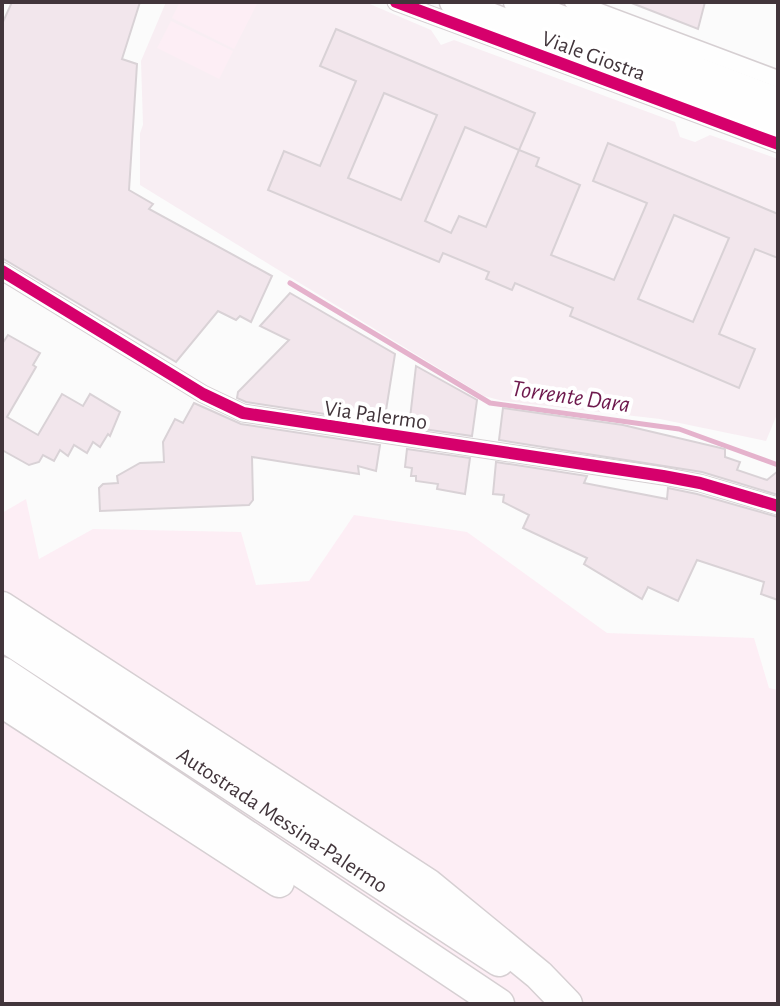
<svg xmlns="http://www.w3.org/2000/svg" width="780" height="1006" viewBox="0 0 780 1006" font-family="'Alegreya Sans',sans-serif">
  <rect width="100%" height="100%" fill="#fbfbfb"/>
  <polygon fill="#f8eef3" points="166,2 365,2 431,30 441,45 454,40 675,122 680,137 695,142 710,135 778,159 778,412 766,441 660,419 503,401 484,396 140,185 140,133 143,125 141,61"/>
  <g fill="#fdeef5">
    <polygon points="180,2 258,2 234,49 172,18"/>
    <polygon points="171,21 233,51 219,79 157,48"/>
    <polygon points="26,499 39,559 93,529 241,532 256,585 309,581 354,515 467,532 607,633 754,638 769,688 778,690 778,1004 2,1004 2,513"/>
  </g>
  <g fill="none" stroke-linecap="round" stroke-linejoin="round">
    <polyline stroke="#e5b2cc" stroke-width="5" points="290,283 490,403 679,429 778,465"/>
  </g>
  <g fill="#f2e6ec" stroke="#d9d2d6" stroke-width="2" fill-rule="evenodd">
    <polygon points="12,2 140,2 122,59 137,64 129,190 153,204 149,209 272,276 251,322 240,316 236,320 218,311 176,362 2,258 2,24"/>
    <polygon points="629,2 705,2 698,29"/>
    <path d="M 336,29 L 535,113 L 519,150 L 539,158 L 536,166 L 580,185 L 551,255 L 614,280 L 647,203 L 593,181 L 608,143 L 778,214 L 778,258 L 755,249 L 719,334 L 755,349 L 739,388 L 570,316 L 573,308 L 515,283 L 512,290 L 486,279 L 489,272 L 443,253 L 439,262 L 268,190 L 284,151 L 320,166 L 356,81 L 320,66 ZM 384,93 L 437,115 L 401,200 L 348,178 ZM 465,127 L 519,150 L 486,227 L 459,216 L 451,233 L 425,221 ZM 674,215 L 729,238 L 693,322 L 638,299 Z"/>
    <polygon points="290,293 395,354 384,423 246,402 237,398 238,392 289,340 260,326"/>
    <polygon points="8,335 40,353 33,365 36,367 7,417 38,435 62,394 83,406 90,394 120,412 110,436 108,434 100,447 93,442 87,453 74,445 68,456 60,450 54,461 43,455 39,462 29,465 2,450 2,344"/>
    <polygon points="416,366 477,400 472,436 409,427"/>
    <polygon points="194,403 241,424 380,445 376,471 358,466 359,474 252,457 253,500 249,505 100,511 99,488 103,484 118,483 117,476 140,463 164,462 163,442 175,419 183,423"/>
    <polygon points="503,408 623,425 725,449 725,457 740,462 737,470 767,480 778,471 778,495 702,472 499,440"/>
    <polygon points="407,449 470,458 465,494 437,489 438,484 416,481 416,476 411,476 412,468 405,467"/>
    <polygon points="496,462 587,476 584,483 667,499 668,488 697,494 778,517 778,600 761,594 764,582 697,560 678,601 648,587 642,599 584,564 587,558 523,528 529,515 503,502 504,495 493,494"/>
  </g>
  <g fill="none" stroke-linecap="round" stroke-linejoin="round">
    <g stroke="#d6cfd2" stroke-width="19">
      <g id="minor">
        <polyline points="396,2 778,144"/>
        <polyline points="573,2 778,79"/>
        <polyline points="2,271 203,394 243,413 663,476 700,483 778,506"/>
      </g>
    </g>
    <g stroke="#d6cfd2" stroke-width="29">
      <g id="primary">
        <polyline points="453,2 778,125"/>
        <polyline points="517,2 778,101"/>
      </g>
    </g>
    <g stroke="#d6cfd2" stroke-width="33">
      <g id="motorway">
        <polyline points="2,607 428,884 539,975 567,1004"/>
        <path id="s1" d="M 2,635 L 499,961"/>
        <polyline points="2,672 499,1004"/>
        <polyline points="2,702 279,882"/>
      </g>
    </g>
    <use href="#minor" stroke="#fefefe" stroke-width="16"/>
    <use href="#primary" stroke="#fefefe" stroke-width="26"/>
    <use href="#motorway" stroke="#fefefe" stroke-width="30"/>
    <g stroke="#fff" stroke-width="17">
      <g id="cycleway">
        <polyline points="396,2 778,144"/>
        <polyline points="2,271 203,394 243,413 663,476 700,483 778,506"/>
      </g>
    </g>
    <use href="#cycleway" stroke="#d6006c" stroke-width="12"/>
  </g>
  <g text-anchor="middle" stroke-width="8" stroke-linejoin="round" paint-order="stroke">
    <g font-size="22" fill="#42353b" stroke="#fff">
      <text transform="translate(594 55) rotate(20)" y="8">Viale Giostra</text>
      <text transform="translate(376 414) rotate(8)" y="8">Via Palermo</text>
      <text dy="8" stroke="none"><textPath href="#s1" startOffset="336">Autostrada Messina-Palermo</textPath></text>
    </g>
    <g font-size="24" font-style="italic" fill="#6e194d" stroke="#fff">
      <text transform="translate(571 396) rotate(8)" y="8">Torrente Dara</text>
    </g>
  </g>
  <rect width="780" height="1006" fill="none" stroke="#42353b" stroke-width="8"/>
</svg>
